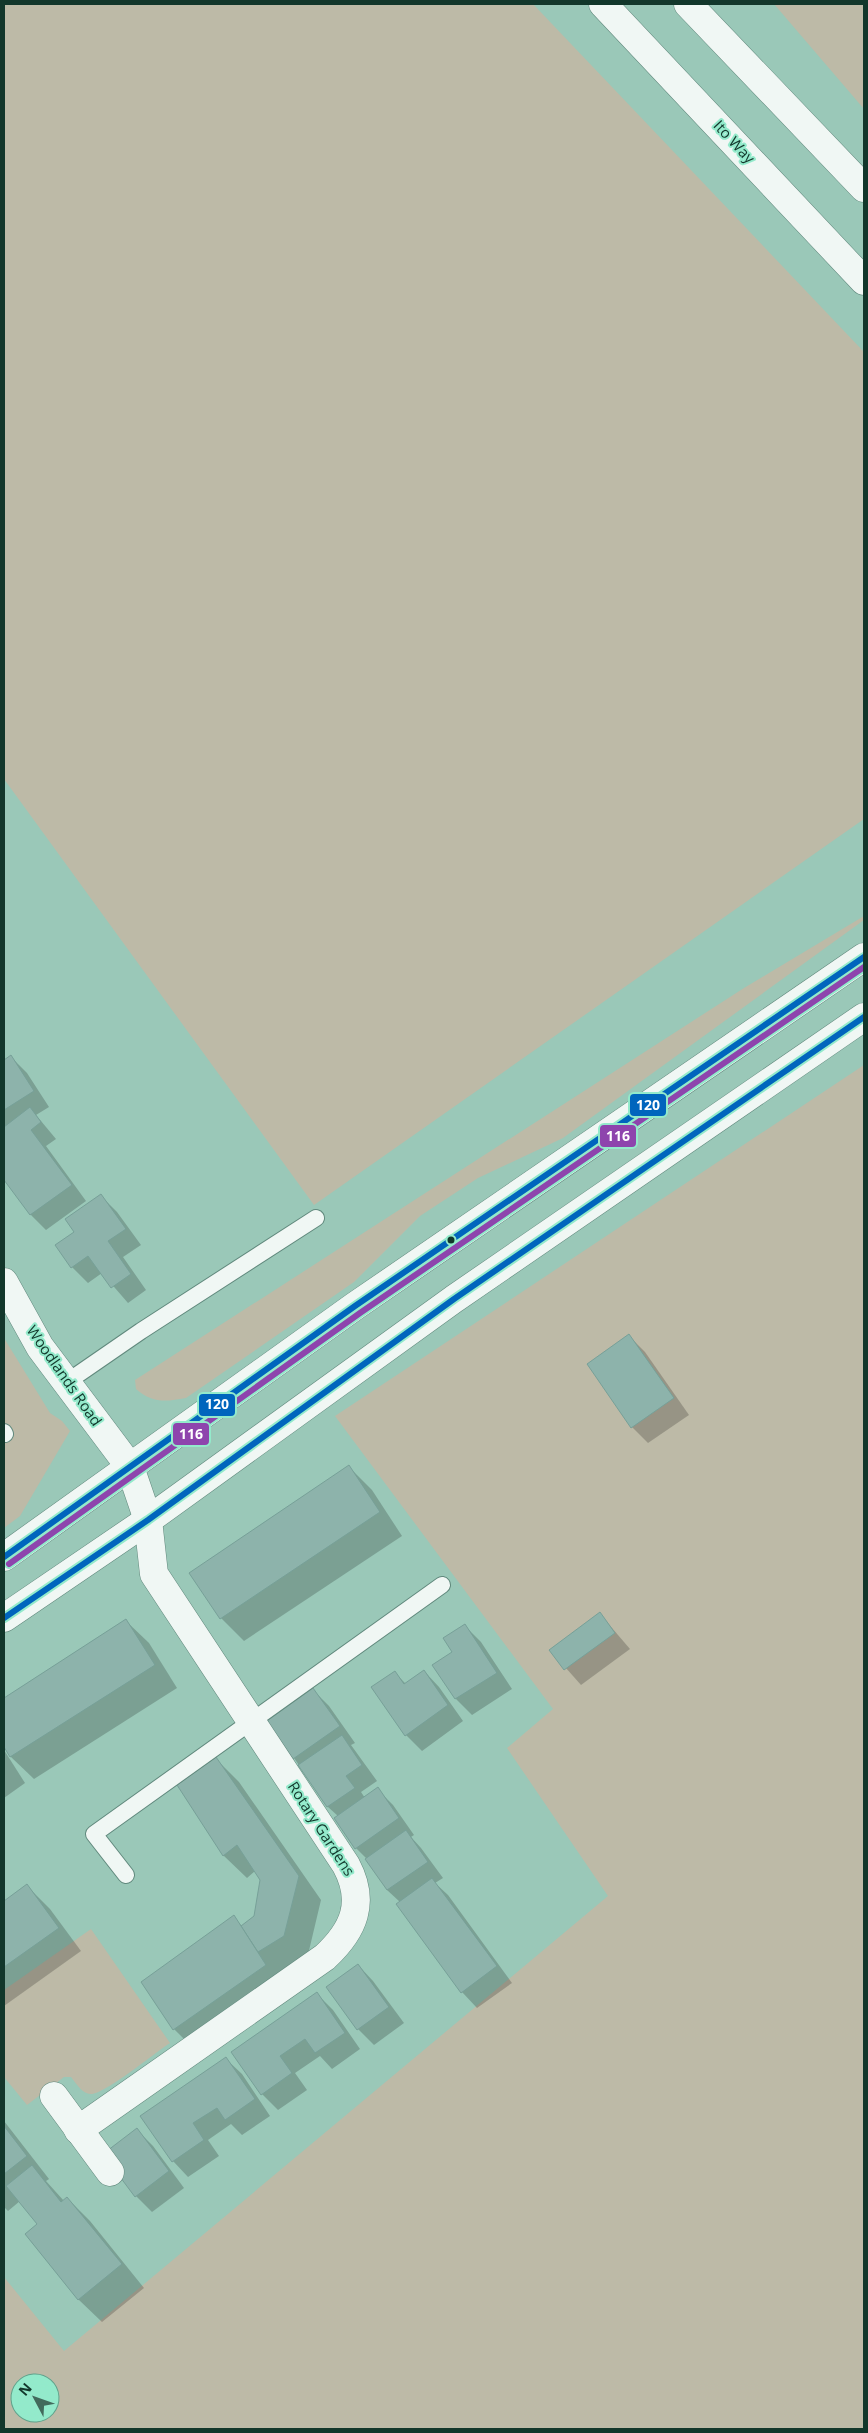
<svg xmlns="http://www.w3.org/2000/svg" width="868" height="2433" viewBox="0 0 868 2433" font-family="'Open Sans',sans-serif">
  <rect width="100%" height="100%" fill="#9ac8b8"/>
  <g fill="#bdbaa7" fill-rule="evenodd">
    <polygon points="4,4 533,4 864,352 864,819 314,1205 4,779"/>
    <polygon points="774,4 864,4 864,109"/>
    <path d="M 864,916 L 864,920 L 563,1138 L 478,1178 L 420,1216 L 354,1282 L 186,1398 C 165,1402 152,1403 136,1389 L 135,1380 L 744,988 Z"/>
    <path d="M 864,1065 L 864,2429 L 4,2429 L 4,2277 L 64,2351 L 608,1896 L 507,1748 L 553,1709 L 335,1416 ZM 20,2383 L 50,2383 L 50,2413 L 20,2413 Z"/>
    <polygon points="4,1338 50,1413 62,1421 70,1431 20,1516 4,1528"/>
    <path d="M 91,1929 L 170,2043 C 156,2052 105,2094 91,2094 C 82,2094 76,2083 71,2077 L 64,2077 L 27,2105 L 4,2077 L 4,1990 Z"/>
  </g>
  <g fill="#0003">
    <polygon points="11,1057 27,1073 49,1107 36,1115 56,1139 46,1146 86,1201 46,1230 31,1215 4,1178 4,1062"/>
    <polygon points="101,1196 117,1212 141,1245 123,1257 146,1290 128,1303 102,1273 88,1283 72,1267 57,1245 76,1232"/>
    <polygon points="629,1336 645,1352 689,1415 648,1443 632,1427"/>
    <polygon points="349,1467 372,1490 402,1536 244,1641 221,1618"/>
    <polygon points="600,1614 630,1649 581,1685 550,1650"/>
    <polygon points="126,1621 149,1643 177,1688 34,1779 11,1757 4,1745 4,1699"/>
    <polygon points="465,1626 481,1642 512,1689 472,1715 456,1699 434,1665 454,1652"/>
    <polygon points="424,1671 439,1687 463,1721 422,1751 406,1735 394,1672 406,1684"/>
    <polygon points="313,1690 329,1706 355,1743 351,1745 377,1781 361,1792 365,1798 377,1789 393,1805 414,1835 411,1837 421,1848 443,1878 435,1883 448,1895 512,1983 477,2008 462,1992 400,1902 387,1890 367,1859 356,1848 338,1816 328,1807 294,1758"/>
    <polygon points="4,1750 25,1783 4,1798"/>
    <polygon points="216,1759 239,1782 321,1900 307,1959 197,2052 174,2029 233,1917 242,1926 255,1916 261,1880 255,1871 247,1878 224,1856 178,1785"/>
    <polygon points="27,1886 50,1909 81,1951 4,2006 4,1903"/>
    <polygon points="358,1965 373,1981 404,2023 374,2045 358,2029"/>
    <polygon points="317,1994 333,2010 360,2049 332,2069 320,2056 295,2073 307,2090 278,2110 262,2094 233,2052"/>
    <polygon points="226,2059 242,2074 270,2116 242,2135 231,2124 208,2140 219,2156 188,2177 173,2161"/>
    <polygon points="4,2121 49,2179 46,2181 64,2201 67,2198 90,2221 144,2288 102,2322 79,2300 26,2235 39,2224 20,2201 8,2211 4,2207"/>
    <polygon points="137,2130 153,2146 184,2188 152,2212 136,2196"/>
  </g>
  <g fill="#8db3ab" stroke="#77a098">
    <polygon points="11,1055 34,1091 4,1110 4,1060"/>
    <polygon points="30,1107 41,1122 31,1130 72,1185 30,1215 4,1180 4,1127"/>
    <polygon points="101,1194 126,1229 108,1241 131,1274 111,1288 88,1256 71,1268 55,1245 74,1232 65,1219"/>
    <polygon points="629,1334 674,1398 631,1428 587,1364"/>
    <polygon points="349,1465 380,1512 220,1619 189,1573"/>
    <polygon points="600,1612 615,1633 564,1670 549,1650"/>
    <polygon points="126,1619 155,1665 10,1757 4,1747 4,1698"/>
    <polygon points="465,1624 497,1673 455,1699 432,1665 452,1652 443,1638"/>
    <polygon points="424,1670 448,1705 405,1736 371,1687 395,1671 404,1684"/>
    <polygon points="313,1688 340,1726 293,1759 267,1721"/>
    <polygon points="342,1735 362,1765 346,1776 355,1788 327,1807 298,1765"/>
    <polygon points="216,1757 299,1876 284,1936 258,1952 241,1926 254,1916 260,1880 237,1845 223,1856 177,1785"/>
    <polygon points="378,1787 399,1818 355,1849 334,1818"/>
    <polygon points="406,1830 428,1862 387,1890 365,1859"/>
    <polygon points="432,1878 497,1966 461,1993 396,1904"/>
    <polygon points="27,1884 59,1928 4,1967 4,1901"/>
    <polygon points="234,1915 266,1965 173,2030 141,1982"/>
    <polygon points="358,1964 389,2007 357,2030 326,1987"/>
    <polygon points="317,1992 345,2033 315,2053 305,2039 280,2056 292,2073 261,2095 231,2052"/>
    <polygon points="226,2057 255,2099 225,2120 217,2108 193,2123 204,2140 172,2162 140,2116"/>
    <polygon points="4,2126 27,2156 4,2174"/>
    <polygon points="137,2128 169,2171 135,2197 103,2154"/>
    <polygon points="32,2165 61,2202 67,2197 122,2264 78,2300 25,2234 37,2224 6,2186"/>
  </g>
  <g fill="none" stroke-linecap="round" stroke-linejoin="round">
    <g stroke="#61897d" stroke-width="18">
      <g id="lane">
        <polyline points="67,1382 141,1331 316,1218"/>
        <polyline points="4,1432 5,1434"/>
        <polyline points="126,1875 94,1834 442,1585"/>
      </g>
    </g>
    <g stroke="#61897d" stroke-width="29">
      <g id="street">
        <polyline points="54,2096 110,2172"/>
        <path d="M 78,2130 L 325,1957 C 354,1930 366,1902 346,1865 L 154,1574 L 148,1520"/>
      </g>
    </g>
    <g stroke="#61897d" stroke-width="29">
      <polyline id="secondary" points="4,1282 40,1347 130,1467 148,1520"/>
    </g>
    <g stroke="#61897d" stroke-width="29">
      <g id="primary">
        <polyline points="603,4 864,281"/>
        <polyline points="688,4 864,188"/>
        <polyline points="4,1557 355,1306 864,957"/>
        <polyline points="4,1618 148,1520 454,1299 864,1017"/>
      </g>
    </g>
    <use href="#lane" stroke="#f0f7f4" stroke-width="16"/>
    <use href="#street" stroke="#f0f7f4" stroke-width="28"/>
    <use href="#secondary" stroke="#f0f7f4" stroke-width="28"/>
    <use href="#primary" stroke="#f0f7f4" stroke-width="28"/>
    <g stroke="#93eacb" stroke-width="10">
      <g id="bus-1">
        <polyline points="4,1557 355,1306 864,957"/>
        <polyline points="4,1618 148,1520 454,1299 864,1017"/>
      </g>
    </g>
    <g stroke="#93eacb" stroke-width="10">
      <polyline id="bus-2" points="9,1564 360,1313 864,967"/>
    </g>
    <use href="#bus-1" stroke="#0065bd" stroke-width="6"/>
    <use href="#bus-2" stroke="#8e44ad" stroke-width="6"/>
  </g>
  <circle fill="#12372b" stroke="#93eacb" stroke-width="2" cx="451" cy="1240" r="4.5"/>
  <g text-anchor="middle" stroke-width="4" stroke-linejoin="round" paint-order="stroke">
    <g font-size="15" fill="#12372b" stroke="#93eacb">
      <text transform="translate(734 142) rotate(47)" y="5">Ito Way</text>
      <text transform="translate(64 1376) rotate(55)" y="5">Woodlands Road</text>
      <text transform="translate(321 1829) rotate(57)" y="5">Rotary Gardens</text>
    </g>
  </g>
  <g stroke="#93eacb" stroke-width="2">
    <rect x="629" y="1093" width="38" height="24" rx="5" fill="#0065bd"/>
    <rect x="599" y="1124" width="38" height="24" rx="5" fill="#8e44ad"/>
    <rect x="198" y="1393" width="38" height="24" rx="5" fill="#0065bd"/>
    <rect x="172" y="1422" width="38" height="24" rx="5" fill="#8e44ad"/>
  </g>
  <g font-size="14" text-anchor="middle" font-weight="bold" fill="#fff">
    <text x="648" y="1110">120</text>
    <text x="618" y="1141">116</text>
    <text x="217" y="1409">120</text>
    <text x="191" y="1439">116</text>
  </g>
  <rect width="868" height="2433" fill="none" stroke="#12372b" stroke-width="10"/>
  <g transform="translate(35 2398) rotate(311)"><circle r="24" fill="#93eacb" stroke="#5fa28b"/>
  <path d="M0-4L9 19L0 12L-9 19Z" fill="#426a5c"/>
  <text y="-8" font-size="14" font-weight="bold" text-anchor="middle" fill="#12372b">N</text>
  </g>
</svg>
